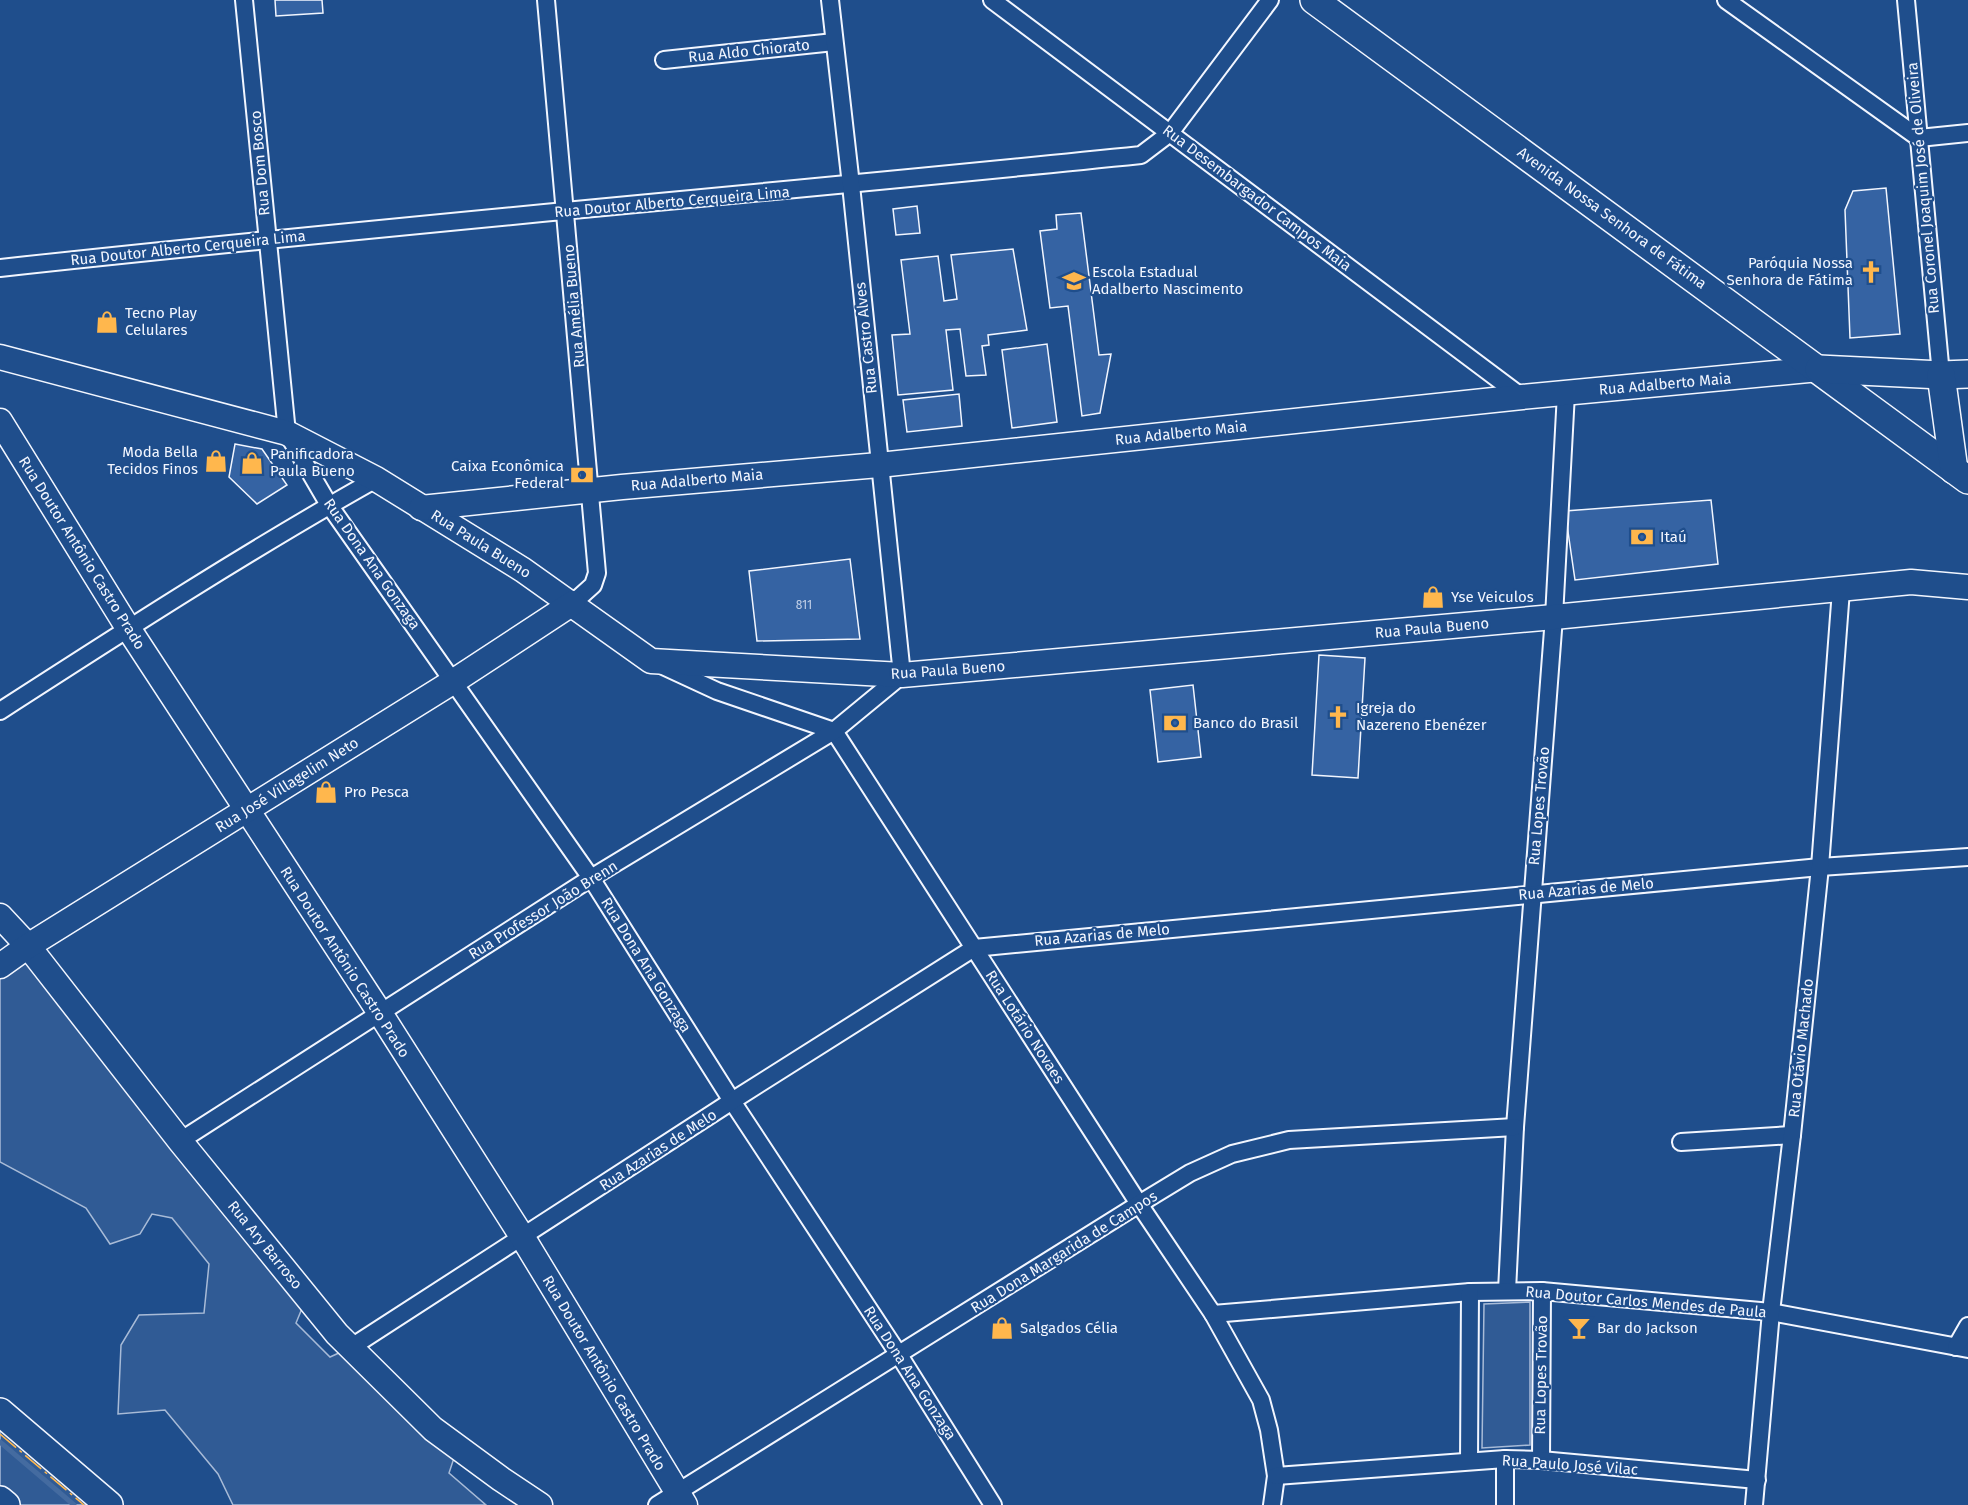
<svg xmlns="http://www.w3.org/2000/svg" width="1968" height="1505" viewBox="0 0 1968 1505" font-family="'Fira Sans',sans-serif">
  <rect width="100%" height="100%" fill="#1f4e8c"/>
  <g fill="#305b95" stroke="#a8bbd7" stroke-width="1.5">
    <polygon points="30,957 303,1306 296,1323 330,1357 350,1348 454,1458 449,1473 486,1505 233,1505 218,1474 165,1410 118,1414 121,1345 139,1315 204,1313 209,1264 172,1218 152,1214 140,1234 110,1244 86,1208 0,1162 0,977"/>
    <polygon points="1530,1302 1530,1445 1482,1448 1484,1304"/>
    <polygon points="0,1423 95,1505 21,1505 0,1487"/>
  </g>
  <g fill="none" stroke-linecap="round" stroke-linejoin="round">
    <polyline stroke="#446ba0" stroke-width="5" points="0,1442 74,1505"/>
  </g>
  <g fill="#3563a3" stroke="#f2f6ff" stroke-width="1.5">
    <polygon points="275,0 322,0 323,13 276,16"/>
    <polygon points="1886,188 1900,334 1850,338 1845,210 1853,191"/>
    <polygon points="917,206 920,233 896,235 893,209"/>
    <polygon points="1081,213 1099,355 1111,354 1100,413 1082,416 1068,306 1050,308 1040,231 1057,229 1056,215"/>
    <polygon points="1013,249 1027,330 988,335 989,345 982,346 986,375 966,376 960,329 946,330 953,390 898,395 892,335 910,334 901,260 938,256 944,301 957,299 951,255"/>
    <polygon points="1047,344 1057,422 1012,428 1002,350"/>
    <polygon points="959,394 962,426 907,432 903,400"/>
    <polygon points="235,444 262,449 287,485 257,504 229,477"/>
    <polygon points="1711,500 1718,564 1575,580 1565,511"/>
    <polygon points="850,559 860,639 757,641 749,571"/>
    <polygon points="1319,655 1365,658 1358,778 1312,775"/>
    <polygon points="1193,685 1201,757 1158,762 1150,690"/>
  </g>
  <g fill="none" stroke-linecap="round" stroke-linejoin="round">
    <g stroke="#f2f6ff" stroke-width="20">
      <g id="street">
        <polyline points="244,0 287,433 329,505 591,878 732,1101 899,1355 993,1505"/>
        <polyline points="546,0 597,573 593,585 573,603"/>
        <polyline points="992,0 1522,397"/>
        <polyline points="1726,0 1919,138 1968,133"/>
        <polyline points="1906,0 1941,375"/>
        <polyline points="664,60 834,42"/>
        <path d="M 0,268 C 380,226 761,194 1141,155 L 1170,133 L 1270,0"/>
        <polyline points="663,666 717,691 834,731 1139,1204 1213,1314 1261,1400 1269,1430 1276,1476 1272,1505"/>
        <path d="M 0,711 C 124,631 248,551 376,479"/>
        <polyline points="180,1141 591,878 834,731 902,675 851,185 830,0"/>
        <polyline points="1681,1142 1792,1135"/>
        <polyline points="1507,1291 1515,1127 1554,617 1566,393"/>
        <polyline points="1213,1314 1470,1292 1542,1291 1771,1312 1968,1349"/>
        <polyline points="1956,1347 1968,1326"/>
        <polyline points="350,1348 732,1101 974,948 1820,867 1968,857"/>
        <polyline points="1541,1460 1542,1291"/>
        <polyline points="1469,1461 1470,1292"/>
        <polyline points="1276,1476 1505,1459 1541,1460 1757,1480"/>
        <polyline points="657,1505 1139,1204 1190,1173 1232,1154 1289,1140 1515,1127"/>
        <polyline points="1505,1505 1505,1459"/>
        <polyline points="1754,1505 1771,1312 1792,1135 1820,867 1841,590"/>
      </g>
    </g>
    <g stroke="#f2f6ff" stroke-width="27">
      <g id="secondary">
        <polyline points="0,357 287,433 376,479 523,570 651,661 902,675 1554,617 1911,582 1968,587"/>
        <polyline points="0,421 128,628 380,1013 523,1238 685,1505"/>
        <polyline points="421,508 622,487 879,465 1522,397 1819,369"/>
        <polyline points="0,916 28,946 180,1141 337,1334 433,1429 501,1479 540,1505"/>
        <polyline points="0,966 28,946 454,681 573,603"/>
      </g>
    </g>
    <g stroke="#f2f6ff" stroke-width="30">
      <g id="primary">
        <polyline points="1314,0 1968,480"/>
        <polyline points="1819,369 1941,375 1968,374"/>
        <polyline points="1941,375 1954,470"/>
        <polyline points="0,1412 109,1505"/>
        <polyline points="0,1500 6,1505"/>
      </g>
    </g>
    <use href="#street" stroke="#1f4e8c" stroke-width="16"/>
    <use href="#secondary" stroke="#1f4e8c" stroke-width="24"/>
    <use href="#primary" stroke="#1f4e8c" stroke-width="27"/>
    <polyline stroke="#ffb74d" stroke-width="1.5" stroke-dasharray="21 4.5 3 4.5" stroke-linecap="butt" points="0,1434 84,1505"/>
  </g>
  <defs>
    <g id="church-bare" transform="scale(1.8)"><path d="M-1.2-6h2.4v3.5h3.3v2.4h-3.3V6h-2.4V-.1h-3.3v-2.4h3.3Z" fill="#ffb74d" stroke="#1f4e8c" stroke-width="2.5" paint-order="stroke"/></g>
    <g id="school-bare" transform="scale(1.8)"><path d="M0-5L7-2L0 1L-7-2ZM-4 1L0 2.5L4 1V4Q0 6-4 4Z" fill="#ffb74d" stroke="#1f4e8c" stroke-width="2.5" paint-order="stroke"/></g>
    <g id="shop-bare" transform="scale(1.8)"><path d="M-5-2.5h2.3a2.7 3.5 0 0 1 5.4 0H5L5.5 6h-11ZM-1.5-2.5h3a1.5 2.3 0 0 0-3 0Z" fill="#ffb74d" stroke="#1f4e8c" stroke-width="2.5" paint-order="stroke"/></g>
    <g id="bank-bare" transform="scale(1.8)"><path d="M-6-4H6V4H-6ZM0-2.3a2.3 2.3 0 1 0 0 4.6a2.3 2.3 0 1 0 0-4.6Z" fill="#ffb74d" stroke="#1f4e8c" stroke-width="2.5" paint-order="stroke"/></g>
    <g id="bar-bare" transform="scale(1.8)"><path d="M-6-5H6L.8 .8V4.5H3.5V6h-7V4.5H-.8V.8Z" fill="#ffb74d" stroke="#1f4e8c" stroke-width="2.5" paint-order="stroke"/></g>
  </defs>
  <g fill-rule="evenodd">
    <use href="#church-bare" x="1871" y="272"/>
    <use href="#school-bare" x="1074" y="281"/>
    <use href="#shop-bare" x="107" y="322"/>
    <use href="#shop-bare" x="216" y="461"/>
    <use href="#shop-bare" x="252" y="463"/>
    <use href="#bank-bare" x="582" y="475"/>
    <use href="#bank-bare" x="1642" y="537"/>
    <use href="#shop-bare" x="1433" y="597"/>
    <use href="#church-bare" x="1338" y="717"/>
    <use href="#bank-bare" x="1175" y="723"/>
    <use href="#shop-bare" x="326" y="792"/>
    <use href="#shop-bare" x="1002" y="1328"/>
    <use href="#bar-bare" x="1579" y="1328"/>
  </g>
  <g text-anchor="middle" stroke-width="4.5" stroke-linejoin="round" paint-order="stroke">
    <g font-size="12" fill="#c3d1e8">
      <text x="804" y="609">811</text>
    </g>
    <g font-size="15" fill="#f2f6ff" stroke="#1f4e8c">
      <text transform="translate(749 51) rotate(-6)" y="5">Rua Aldo Chiorato</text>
      <text transform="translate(260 163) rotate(-95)" y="5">Rua Dom Bosco</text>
      <text transform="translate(1923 188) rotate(-95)" y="5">Rua Coronel Joaquim José de Oliveira</text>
      <text transform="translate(1257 198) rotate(37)" y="5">Rua Desembargador Campos Maia</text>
      <text transform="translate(672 202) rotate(-5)" y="5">Rua Doutor Alberto Cerqueira Lima</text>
      <text transform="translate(1612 218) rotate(36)" y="5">Avenida Nossa Senhora de Fátima</text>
      <text transform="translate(188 248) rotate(-6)" y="5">Rua Doutor Alberto Cerqueira Lima</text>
      <text transform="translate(574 306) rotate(-95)" y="5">Rua Amélia Bueno</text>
      <text transform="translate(866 338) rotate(-96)" y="5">Rua Castro Alves</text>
      <text transform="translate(1665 384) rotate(-5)" y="5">Rua Adalberto Maia</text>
      <text transform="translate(1181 433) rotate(-6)" y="5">Rua Adalberto Maia</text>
      <text transform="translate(697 480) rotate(-5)" y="5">Rua Adalberto Maia</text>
      <text transform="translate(481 544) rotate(32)" y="5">Rua Paula Bueno</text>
      <text transform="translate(82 553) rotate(58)" y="5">Rua Doutor Antônio Castro Prado</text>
      <text transform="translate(372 564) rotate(55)" y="5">Rua Dona Ana Gonzaga</text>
      <text transform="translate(1432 628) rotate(-5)" y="5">Rua Paula Bueno</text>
      <text transform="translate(948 670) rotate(-4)" y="5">Rua Paula Bueno</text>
      <text transform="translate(287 785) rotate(-32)" y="5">Rua José Villagelim Neto</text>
      <text transform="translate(1539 806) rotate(-85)" y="5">Rua Lopes Trovão</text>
      <text transform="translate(1586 889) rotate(-5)" y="5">Rua Azarias de Melo</text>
      <text transform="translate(543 910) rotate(-32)" y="5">Rua Professor João Brenn</text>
      <text transform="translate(1102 935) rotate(-5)" y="5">Rua Azarias de Melo</text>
      <text transform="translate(345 962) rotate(57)" y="5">Rua Doutor Antônio Castro Prado</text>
      <text transform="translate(646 965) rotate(58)" y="5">Rua Dona Ana Gonzaga</text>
      <text transform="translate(1025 1027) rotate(57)" y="5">Rua Lotário Novaes</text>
      <text transform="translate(1801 1048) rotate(-84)" y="5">Rua Otávio Machado</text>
      <text transform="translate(658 1150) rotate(-33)" y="5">Rua Azarias de Melo</text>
      <text transform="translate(265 1245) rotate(51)" y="5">Rua Ary Barroso</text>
      <text transform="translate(1064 1252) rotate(-32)" y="5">Rua Dona Margarida de Campos</text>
      <text transform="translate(1646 1302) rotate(5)" y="5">Rua Doutor Carlos Mendes de Paula</text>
      <text transform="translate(604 1373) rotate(59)" y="5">Rua Doutor Antônio Castro Prado</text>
      <text transform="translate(910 1373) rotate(57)" y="5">Rua Dona Ana Gonzaga</text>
      <text transform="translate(1541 1375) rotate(-89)" y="5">Rua Lopes Trovão</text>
      <text transform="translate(1570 1465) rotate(4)" y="5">Rua Paulo José Vilac</text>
    </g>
    <g font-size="15" fill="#f2f6ff" stroke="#1f4e8c" text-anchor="start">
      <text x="1853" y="268" text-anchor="end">Paróquia Nossa<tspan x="1853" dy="17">Senhora de Fátima</tspan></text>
      <text x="1092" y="277">Escola Estadual<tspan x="1092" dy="17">Adalberto Nascimento</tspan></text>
      <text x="125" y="318">Tecno Play<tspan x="125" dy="17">Celulares</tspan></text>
      <text x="198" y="457" text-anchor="end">Moda Bella<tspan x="198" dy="17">Tecidos Finos</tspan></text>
      <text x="270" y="459">Panificadora<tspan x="270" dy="17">Paula Bueno</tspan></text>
      <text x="564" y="471" text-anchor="end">Caixa Econômica<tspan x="564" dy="17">Federal</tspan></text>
      <text x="1660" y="542">Itaú</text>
      <text x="1451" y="602">Yse Veiculos</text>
      <text x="1356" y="713">Igreja do<tspan x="1356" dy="17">Nazereno Ebenézer</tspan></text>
      <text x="1193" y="728">Banco do Brasil</text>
      <text x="344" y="797">Pro Pesca</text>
      <text x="1020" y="1333">Salgados Célia</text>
      <text x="1597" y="1333">Bar do Jackson</text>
    </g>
  </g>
</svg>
